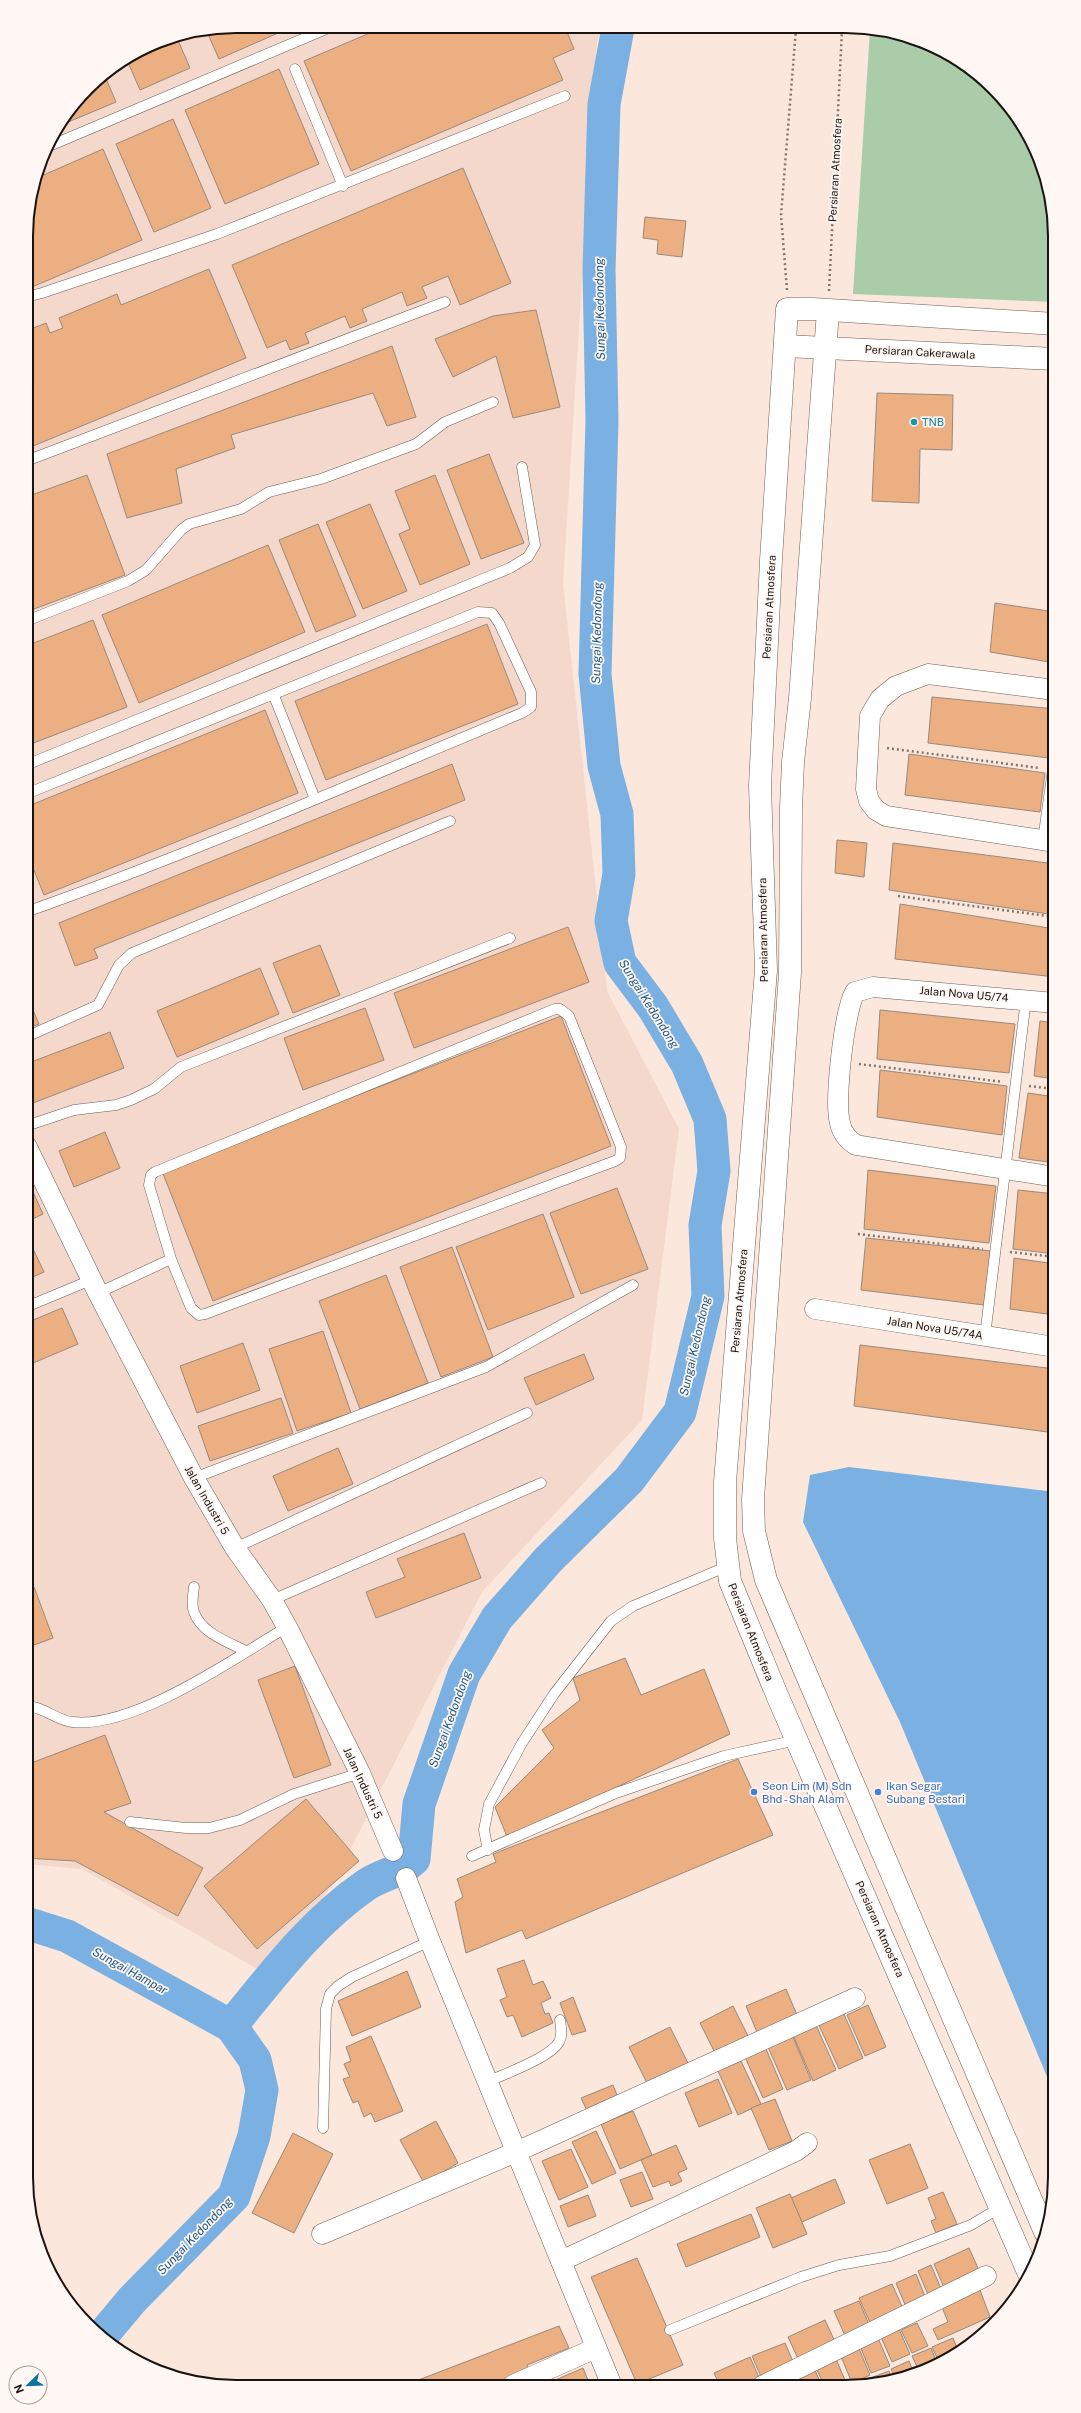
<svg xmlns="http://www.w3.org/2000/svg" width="1081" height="2413" viewBox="0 0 1081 2413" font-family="'Public Sans',sans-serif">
  <rect width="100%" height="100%" fill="#fbe7dc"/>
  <polygon fill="#f4d8cb" points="236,26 602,28 597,42 563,583 607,991 679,1129 642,1420 482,1592 333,1883 268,1975 82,1869 26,1864 26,222 48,143 97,78 156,42"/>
  <path fill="#aacca8" d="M 870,30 C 903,30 961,55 984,79 C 1012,108 1037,143 1048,181 C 1058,218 1055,264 1055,302 L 853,294 Z"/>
  <polygon fill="#7ab0e2" points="849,1467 1055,1492 1055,2096 900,1722 803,1522 810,1475"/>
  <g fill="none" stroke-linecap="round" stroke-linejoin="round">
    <g stroke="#7ab0e2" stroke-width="33">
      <polyline points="26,1923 67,1936 231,2026"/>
      <path d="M 101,2337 L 132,2300 L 234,2196 L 254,2136 L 262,2090 L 255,2060 L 231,2026 C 272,1976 312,1922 366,1885 C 382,1874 400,1873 414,1859 L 419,1804 L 464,1674 L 497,1618 L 548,1560 L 629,1480 L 680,1412 L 708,1296 L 705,1225 L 714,1171 L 710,1119 L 687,1064 L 653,1007 L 620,963 L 611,921 L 619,874 L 617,814 L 604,766 L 595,674 L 602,421 L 599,270 L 604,104 L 618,28"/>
    </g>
  </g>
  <g fill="#ebaf82" stroke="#99897d">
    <polygon points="236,26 294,26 219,59 207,32"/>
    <polygon points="384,27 576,28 567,32 574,49 553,58 563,80 351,171 304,61"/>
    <polygon points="177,38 190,68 140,90 127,60 156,42"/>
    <polygon points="279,69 319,164 225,204 185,110"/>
    <polygon points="104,74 116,102 61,125 97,78"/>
    <polygon points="173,119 211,208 154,232 116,144"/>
    <polygon points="103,149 142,240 32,287 26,275 26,222 39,177"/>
    <polygon points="463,168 511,283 460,305 448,276 422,287 427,298 407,306 402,292 362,309 367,321 350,328 345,316 305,333 309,343 290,350 286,340 267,348 232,265"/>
    <polygon points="645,217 686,221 682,257 657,254 658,240 643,238"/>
    <polygon points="209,269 246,358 26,449 26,331 46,323 50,333 63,328 59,318 117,294 121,305"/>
    <polygon points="536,310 560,407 513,418 496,356 453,377 435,339 493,316"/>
    <polygon points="392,346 416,417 387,426 373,393 231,435 235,448 176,469 182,503 127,518 107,454"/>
    <polygon points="877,393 953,395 952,450 920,449 919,503 872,501"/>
    <polygon points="489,454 524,543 481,559 447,470"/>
    <polygon points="87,475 125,575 26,612 26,497"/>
    <polygon points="435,475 470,564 420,585 399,534 410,529 395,491"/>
    <polygon points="370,504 407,591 363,609 326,522"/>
    <polygon points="318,524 356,616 316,632 279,540"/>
    <polygon points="268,545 305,632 139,703 102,615"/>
    <polygon points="1054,562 1055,562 1055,605 1052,605"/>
    <polygon points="995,603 1055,612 1055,663 990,652"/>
    <polygon points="93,620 127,707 31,744 26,733 26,646"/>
    <polygon points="487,624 518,704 326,780 295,701"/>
    <polygon points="932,697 1055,709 1049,758 928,743"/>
    <polygon points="265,710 298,793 44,895 26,851 26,807"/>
    <polygon points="909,754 1045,773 1040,812 905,795"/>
    <polygon points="452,764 465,800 94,949 98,958 75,966 59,923"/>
    <polygon points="837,840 867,843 864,877 835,873"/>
    <polygon points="893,843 1055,864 1055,915 889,890"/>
    <polygon points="900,904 1055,929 1055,977 895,959"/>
    <polygon points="568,927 589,982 414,1048 394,993"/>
    <polygon points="320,945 340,995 293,1013 273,963"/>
    <polygon points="260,968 279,1014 177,1057 157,1011"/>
    <polygon points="26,994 39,1024 26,1029"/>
    <polygon points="365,1008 384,1060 303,1090 284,1038"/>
    <polygon points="880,1010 1015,1024 1009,1073 877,1059"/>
    <polygon points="561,1016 611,1146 213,1301 162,1171"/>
    <polygon points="1040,1021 1055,1023 1055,1079 1034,1076"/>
    <polygon points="110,1032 124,1068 33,1103 26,1084 26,1064"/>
    <polygon points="880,1070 1007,1086 1002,1135 877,1117"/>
    <polygon points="1028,1093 1055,1097 1055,1163 1019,1158"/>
    <polygon points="105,1132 120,1168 74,1187 59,1151"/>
    <polygon points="868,1170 996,1186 989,1243 864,1229"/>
    <polygon points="28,1181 43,1214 26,1222 26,1182"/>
    <polygon points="617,1188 648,1269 581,1294 550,1213"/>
    <polygon points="1018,1190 1055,1194 1055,1254 1013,1249"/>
    <polygon points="543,1214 574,1297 488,1330 456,1247"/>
    <polygon points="26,1234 44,1272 26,1280"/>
    <polygon points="866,1238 991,1251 984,1305 861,1290"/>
    <polygon points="452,1247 493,1357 441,1377 400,1267"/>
    <polygon points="1014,1258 1055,1264 1055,1315 1010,1309"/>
    <polygon points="386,1275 428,1383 360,1409 319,1301"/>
    <polygon points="62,1308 78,1344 26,1366 26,1323"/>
    <polygon points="323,1331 351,1413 297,1431 269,1349"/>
    <polygon points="243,1343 260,1390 197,1413 180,1366"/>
    <polygon points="860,1345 1055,1369 1055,1433 854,1406"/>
    <polygon points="584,1354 594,1379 536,1405 524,1378"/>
    <polygon points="281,1398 293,1433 210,1461 198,1426"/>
    <polygon points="338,1448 353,1484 288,1511 273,1476"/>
    <polygon points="464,1533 481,1578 376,1618 366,1592 405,1577 397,1559"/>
    <polygon points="34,1587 53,1638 26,1648 26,1589"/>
    <polygon points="625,1658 641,1695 704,1669 730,1734 615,1788 616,1793 510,1844 495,1807 554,1748 542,1730 580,1700 573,1678"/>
    <polygon points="295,1666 331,1765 294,1778 258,1680"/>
    <polygon points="105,1735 131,1803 104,1812 203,1868 178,1916 75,1861 26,1858 26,1765"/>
    <polygon points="738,1759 773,1835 526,1939 522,1930 466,1953 455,1902 463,1897 457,1879 496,1862 493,1854"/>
    <polygon points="306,1799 359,1861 257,1949 204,1886"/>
    <polygon points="524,1960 533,1985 543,1981 551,1998 541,2003 545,2014 549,2013 553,2023 522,2037 513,2015 507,2017 500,2000 507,1997 497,1969"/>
    <polygon points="407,1971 421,2007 352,2036 338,2001"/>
    <polygon points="786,1989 797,2015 757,2032 746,2006"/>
    <polygon points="573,1997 586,2031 572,2035 560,2003"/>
    <polygon points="868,2005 886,2047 865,2056 847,2015"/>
    <polygon points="733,2006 749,2038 716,2055 700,2023"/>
    <polygon points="843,2012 863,2058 839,2069 818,2023"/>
    <polygon points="816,2025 836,2070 813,2081 793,2035"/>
    <polygon points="670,2027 689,2065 648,2085 629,2047"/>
    <polygon points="371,2036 403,2111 375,2122 371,2113 364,2117 358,2101 353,2103 343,2079 350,2077 344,2064 351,2061 346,2047"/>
    <polygon points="793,2037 811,2080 787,2090 768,2047"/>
    <polygon points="766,2049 783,2089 763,2098 745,2057"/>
    <polygon points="741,2061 761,2104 738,2115 718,2071"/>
    <polygon points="718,2079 732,2113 699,2127 685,2093"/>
    <polygon points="613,2085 621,2105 591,2119 581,2098"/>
    <polygon points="775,2099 792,2141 769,2150 751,2108"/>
    <polygon points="633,2111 652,2155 620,2169 601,2124"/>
    <polygon points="436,2121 458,2163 424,2183 400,2140"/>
    <polygon points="596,2131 616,2173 592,2184 572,2142"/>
    <polygon points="293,2133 333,2154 294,2233 252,2213"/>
    <polygon points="910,2144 928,2188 887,2204 869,2160"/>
    <polygon points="676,2145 687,2169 678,2173 682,2181 671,2186 669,2181 653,2187 641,2160"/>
    <polygon points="571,2149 588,2187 559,2200 542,2161"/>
    <polygon points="642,2172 653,2199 631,2207 620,2180"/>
    <polygon points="835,2179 845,2203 802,2222 791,2198"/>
    <polygon points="943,2192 957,2224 936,2233 931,2221 936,2219 928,2198"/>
    <polygon points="790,2194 807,2234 773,2248 756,2208"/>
    <polygon points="588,2195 596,2216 568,2227 560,2206"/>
    <polygon points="751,2214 760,2237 686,2267 677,2244"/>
    <polygon points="969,2248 981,2275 945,2290 934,2264"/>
    <polygon points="637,2258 683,2365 637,2384 591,2277"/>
    <polygon points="931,2265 942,2291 929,2297 918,2271"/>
    <polygon points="916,2274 926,2299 906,2307 896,2283"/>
    <polygon points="892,2284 905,2313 872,2327 859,2298"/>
    <polygon points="980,2290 990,2317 938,2340 933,2329 948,2322 942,2307"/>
    <polygon points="859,2301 871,2329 847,2340 834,2311"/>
    <polygon points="825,2320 837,2346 800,2363 788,2337"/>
    <polygon points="917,2323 928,2346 912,2353 901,2330"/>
    <polygon points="559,2326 569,2348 527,2365 529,2370 495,2385 408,2384"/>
    <polygon points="899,2329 910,2354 892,2362 881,2337"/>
    <polygon points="878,2338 890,2366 871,2373 860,2346"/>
    <polygon points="953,2338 959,2353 939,2362 932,2347"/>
    <polygon points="785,2343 795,2366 762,2379 752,2356"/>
    <polygon points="858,2346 870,2375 852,2383 840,2354"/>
    <polygon points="931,2348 937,2363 919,2371 912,2356"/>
    <polygon points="750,2357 761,2382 750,2386 720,2386 714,2373"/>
    <polygon points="836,2359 848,2387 825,2387 816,2368"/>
    <polygon points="909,2361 914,2373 896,2380 891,2369"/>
    <polygon points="583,2368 590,2385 544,2385"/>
    <polygon points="815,2370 822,2387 802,2387 797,2378"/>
    <polygon points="889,2371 893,2381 876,2383 873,2377"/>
    <polygon points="873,2377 876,2383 852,2386"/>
    <polygon points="711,2380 713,2386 697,2386"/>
  </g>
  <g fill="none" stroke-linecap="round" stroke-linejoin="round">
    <g stroke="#6e5d54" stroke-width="11">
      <g id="service">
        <polyline points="295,69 343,186"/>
        <polyline points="47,147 331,27"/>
        <polyline points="26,297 42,293 217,234 565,96"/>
        <polyline points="26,461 445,302"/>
        <polyline points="26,621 128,581 146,570 181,530 189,524 241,509 269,492 321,479 416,444 445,422 493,402"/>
        <polyline points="274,696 315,799"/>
        <polyline points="26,765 510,568 528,557 535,545 522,467"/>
        <polyline points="1043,840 1055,755"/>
        <path d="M 26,912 C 194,853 358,781 522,713 L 531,707 L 531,692 L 499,623 L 492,613 L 478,612 L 26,794"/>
        <polyline points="26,1037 98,1005 119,965 132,953 450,821"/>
        <polyline points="26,1126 74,1110 116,1105 131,1100 154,1089 181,1067 510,938"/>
        <polyline points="98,1293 171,1259 149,1185 151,1175 155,1172 555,1009 560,1009 569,1016 621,1147 620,1158 615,1161 205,1314 199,1315 191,1308 171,1259"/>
        <polyline points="26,1307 91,1280"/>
        <polyline points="985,1336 1026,999"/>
        <polyline points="194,1478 486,1367 633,1285"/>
        <polyline points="235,1548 527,1413"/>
        <path d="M 194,1587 C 193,1595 191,1605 194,1612 C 201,1633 228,1642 246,1651"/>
        <polyline points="272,1600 541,1483"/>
        <path d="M 26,1706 C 42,1706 56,1720 72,1722 C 134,1729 233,1659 287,1627"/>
        <polyline points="130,1822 186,1828 209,1828 240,1820 294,1794 360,1773"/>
        <polyline points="488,1850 484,1830 489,1804 522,1743 554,1694 611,1621 633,1606 728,1566"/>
        <polyline points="472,1856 616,1793 724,1756 797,1740"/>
        <path d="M 487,2082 C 504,2074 550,2058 559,2042 C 563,2035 561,2028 560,2020"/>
        <polyline points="323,2128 326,2009 330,1994 338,1986 352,1977 430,1941"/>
        <polyline points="670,2330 801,2277 839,2265 890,2256 971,2225 1001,2207"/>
      </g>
    </g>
    <g stroke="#6e5d54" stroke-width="21">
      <g id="minor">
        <polyline points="1055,842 886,816 876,810 869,801 866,789 870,716 880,699 896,686 928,674 1055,690"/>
        <polyline points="26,1145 98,1293 194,1478 235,1548 272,1600 287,1627 360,1773 393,1851"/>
        <path d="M 1055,1177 L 856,1145 C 848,1140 842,1133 840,1123 C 834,1102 844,1012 855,992 L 873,987 L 1055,1003"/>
        <polyline points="815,1309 1055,1347"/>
        <polyline points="406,1878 430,1941 612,2386"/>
        <polyline points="322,2234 516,2152 855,1998"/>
        <polyline points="561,2261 796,2151 807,2143"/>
        <polyline points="513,2385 596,2348"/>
        <polyline points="762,2386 986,2276"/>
      </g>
    </g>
    <g stroke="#6e5d54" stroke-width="23">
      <g id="tertiary">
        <polyline points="828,311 800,698 793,762 791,808 790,973 753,1499 754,1531 766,1580 1045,2232"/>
        <polyline points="785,346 1055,359"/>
        <polyline points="1029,2274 777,1695 730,1581 725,1538 725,1482 766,970 760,786 771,560 787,309 813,309 1055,324"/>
      </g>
    </g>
    <g stroke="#82756e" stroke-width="2.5" stroke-dasharray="2 3" stroke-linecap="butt">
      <polyline points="787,290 781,215 796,29"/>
      <polyline points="829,291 842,30"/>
      <polyline points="887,748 1039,768"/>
      <polyline points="898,896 1055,917"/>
      <polyline points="859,1064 1003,1082"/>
      <polyline points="1029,1086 1055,1089"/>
      <polyline points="858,1234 983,1249"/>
      <polyline points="1010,1252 1055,1257"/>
    </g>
    <use href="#service" stroke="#fff" stroke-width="10"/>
    <use href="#minor" stroke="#fff" stroke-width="20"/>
    <use href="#tertiary" stroke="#fff" stroke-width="22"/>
  </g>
  <circle fill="#0f9aa8" stroke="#fff7f3" stroke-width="1.5" cx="914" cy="422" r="4"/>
  <g fill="#3f7fe0" stroke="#fff7f3" stroke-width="1.5">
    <circle cx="754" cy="1792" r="4"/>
    <circle cx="878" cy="1792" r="4"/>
  </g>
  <g text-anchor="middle" stroke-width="3.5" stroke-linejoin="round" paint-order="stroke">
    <g font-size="11" fill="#1a1310" stroke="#fff7f3">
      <text transform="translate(835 170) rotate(-87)" y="4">Persiaran Atmosfera</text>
      <text transform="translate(920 352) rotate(3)" y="4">Persiaran Cakerawala</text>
      <text transform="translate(769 607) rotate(-87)" y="4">Persiaran Atmosfera</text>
      <text transform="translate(763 930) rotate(-91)" y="4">Persiaran Atmosfera</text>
      <text transform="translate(964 994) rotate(5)" y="4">Jalan Nova U5/74</text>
      <text transform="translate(739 1301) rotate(-85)" y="4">Persiaran Atmosfera</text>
      <text transform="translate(935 1328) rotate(9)" y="4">Jalan Nova U5/74A</text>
      <text transform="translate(207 1500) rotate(60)" y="4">Jalan Industri 5</text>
      <text transform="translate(751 1632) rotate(68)" y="4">Persiaran Atmosfera</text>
      <text transform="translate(363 1783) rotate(65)" y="4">Jalan Industri 5</text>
      <text transform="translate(880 1929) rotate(66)" y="4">Persiaran Atmosfera</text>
    </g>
    <g font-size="11" fill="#0d838f" stroke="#fff7f3" text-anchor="start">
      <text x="922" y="426">TNB</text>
    </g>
    <g font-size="11" fill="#366cbe" stroke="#fff7f3" text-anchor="start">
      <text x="762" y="1790">Seon Lim (M) Sdn<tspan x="762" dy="13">Bhd - Shah Alam</tspan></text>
      <text x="886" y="1790">Ikan Segar<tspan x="886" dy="13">Subang Bestari</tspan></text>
    </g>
    <g font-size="12" font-style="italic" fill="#1f5888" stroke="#fff7f3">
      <text transform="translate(600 309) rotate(-91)" y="4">Sungai Kedondong</text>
      <text transform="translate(597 633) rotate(-89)" y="4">Sungai Kedondong</text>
      <text transform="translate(649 1004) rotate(58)" y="4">Sungai Kedondong</text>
      <text transform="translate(695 1346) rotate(-77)" y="4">Sungai Kedondong</text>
      <text transform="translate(450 1719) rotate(-70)" y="4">Sungai Kedondong</text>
      <text transform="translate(130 1971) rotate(29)" y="4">Sungai Hampar</text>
      <text transform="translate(195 2236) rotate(-46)" y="4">Sungai Kedondong</text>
    </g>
  </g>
  <path d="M0 0H1081V2413H0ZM236 33H845A203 203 0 0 1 1048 236V2177A203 203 0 0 1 845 2380H236A203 203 0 0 1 33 2177V236A203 203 0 0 1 236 33Z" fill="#fff7f3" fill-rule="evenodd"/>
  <path fill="none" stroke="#1a1310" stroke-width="2" d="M236 33H845A203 203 0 0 1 1048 236V2177A203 203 0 0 1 845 2380H236A203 203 0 0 1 33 2177V236A203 203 0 0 1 236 33Z"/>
  <g transform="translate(28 2385) rotate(247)"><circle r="19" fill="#fff7f3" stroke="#a39c98"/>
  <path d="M0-3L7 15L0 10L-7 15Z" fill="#0d719e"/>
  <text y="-6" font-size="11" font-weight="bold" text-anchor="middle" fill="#1a1310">N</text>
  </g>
</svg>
